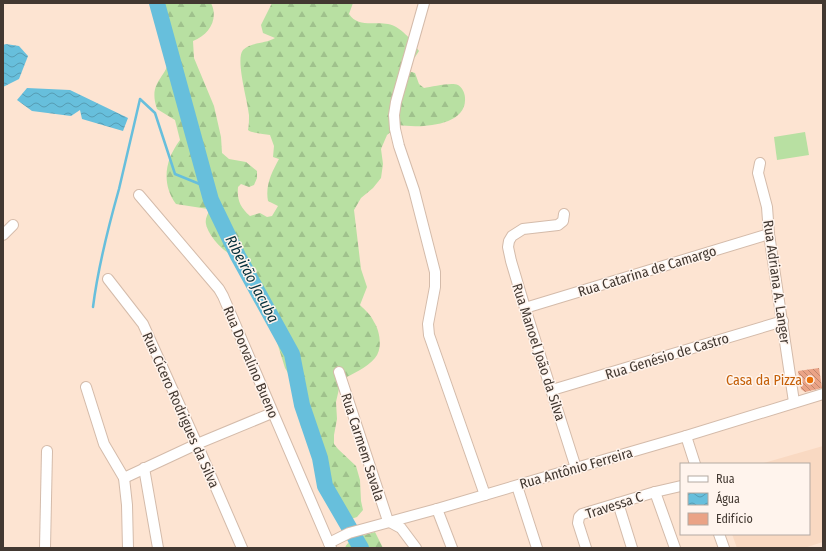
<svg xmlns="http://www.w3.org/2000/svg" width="826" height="551" viewBox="0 0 826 551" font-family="'Fira Sans Condensed',sans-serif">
  <defs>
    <pattern id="forest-firs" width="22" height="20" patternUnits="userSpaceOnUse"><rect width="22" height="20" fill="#b8e0a2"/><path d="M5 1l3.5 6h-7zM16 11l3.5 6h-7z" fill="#9fc18c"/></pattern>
    <pattern id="water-waves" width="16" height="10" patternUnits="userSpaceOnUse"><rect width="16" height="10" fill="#67bfdc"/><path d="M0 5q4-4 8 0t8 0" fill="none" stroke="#569cb3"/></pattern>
    <pattern id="building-back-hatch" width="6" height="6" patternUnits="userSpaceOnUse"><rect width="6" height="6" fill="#eaa386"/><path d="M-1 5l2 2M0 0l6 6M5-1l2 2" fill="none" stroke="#bf866e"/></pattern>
  </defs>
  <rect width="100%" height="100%" fill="#fde4d2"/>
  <polygon fill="#f9d9c2" points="823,446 823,542 804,548 737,548 732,534 809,534 809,464 760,464"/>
  <polygon fill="#b8e0a2" points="805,132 809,155 777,160 774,137"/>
  <g fill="url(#forest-firs)">
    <path d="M 150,3 L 211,3 C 219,19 209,35 193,41 L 194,58 L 214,106 L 221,137 L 222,153 L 229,159 L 246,162 L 257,171 L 257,178 L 254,185 L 249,187 L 241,184 L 238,187 C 237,200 240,207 250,216 L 260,213 L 267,217 L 272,216 L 278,206 L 268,201 C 265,185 272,172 279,159 L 273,157 L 274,146 L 270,135 C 264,134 251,133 248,130 C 249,125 249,120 249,115 C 248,102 235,59 243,50 C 251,42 265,44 275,38 L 263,33 L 261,25 L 272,3 L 353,3 L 349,14 C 358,28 375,21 388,24 C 400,26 412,40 419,51 L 415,57 L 402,69 L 415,73 L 419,84 L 424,88 C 432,87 451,82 458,85 C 462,87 465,93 465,98 C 467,127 418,128 399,125 L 387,135 L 381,149 L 383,164 L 381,178 L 373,188 L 361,198 L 354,210 L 361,269 L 367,287 L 360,305 C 365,310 371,315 374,322 C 380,331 383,349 375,358 C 367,368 352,374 341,380 L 336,402 L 337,419 L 334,435 L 334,444 L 338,449 L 356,466 L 360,480 L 361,501 L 363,510 L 357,517 L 351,519 L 346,516 L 341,509 L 328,480 L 326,464 L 320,450 L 301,427 C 299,418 304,410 301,401 L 297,398 L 295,398 L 293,381 L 285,368 L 272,326 L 269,309 L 257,286 L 233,255 C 223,252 208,235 206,224 C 205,219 207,216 209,211 L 208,209 L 176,204 C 161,183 165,160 180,140 L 175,120 L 157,109 C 147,80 169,78 169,56 C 168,44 160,33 155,21 C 153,15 152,9 150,3 Z"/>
    <path d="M 375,532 L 383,548 L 345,548 C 349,537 366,535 375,532 Z"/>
  </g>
  <g fill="url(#water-waves)">
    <polygon points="6,44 19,46 28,56 19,79 3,87 3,45"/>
    <polygon points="27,88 70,90 128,118 123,131 82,119 80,110 71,116 32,111 17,100"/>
  </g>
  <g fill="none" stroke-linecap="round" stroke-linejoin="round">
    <path stroke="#67bfdc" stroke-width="2.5" d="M 93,307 C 98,267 108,228 119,189 C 126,160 133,129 140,99 L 155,113 L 175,174 L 207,187"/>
    <polyline stroke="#67bfdc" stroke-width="16" points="157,3 211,200 238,256 292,354 302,405 320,458 325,486 361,548"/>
  </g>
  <polygon fill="url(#building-back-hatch)" points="819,368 822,388 805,392 801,389 798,371"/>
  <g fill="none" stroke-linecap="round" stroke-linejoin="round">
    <g stroke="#d4bbaa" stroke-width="12">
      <g id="street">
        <polyline points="424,3 396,102 394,115 395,129 399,146 414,190 435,272 435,287 428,324 429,335 485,495"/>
        <polyline points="760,163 758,173 767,207 769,234 794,402"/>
        <polyline points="139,195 219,289 223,296 331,548"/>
        <polyline points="564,214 563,221 558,225 523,229 512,236 509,241 508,247 511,261 525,308 576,468"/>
        <polyline points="3,235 13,225"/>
        <polyline points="108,279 143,324 197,444 242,548"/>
        <polyline points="525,308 769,234"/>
        <polyline points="339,372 388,521 401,528 416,548"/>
        <polyline points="86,387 104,444 124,478 127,505 128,548"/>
        <polyline points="552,390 783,321"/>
        <polyline points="686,436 695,464"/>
        <polyline points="144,468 158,548"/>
        <polyline points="124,478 197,444 272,413"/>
        <polyline points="517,486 537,548"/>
        <polyline points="655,492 675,548"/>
        <polyline points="618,503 632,548"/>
        <polyline points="437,509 452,548"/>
        <polyline points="719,534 724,548"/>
        <polyline points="329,543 349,533 437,509 576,468 686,436 823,394"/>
        <polyline points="45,548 47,451"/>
        <polyline points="586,548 578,523 579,517 582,514 655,492 681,486"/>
      </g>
    </g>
    <use href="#street" stroke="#fff" stroke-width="10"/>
  </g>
  <circle fill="#e8710a" stroke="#fff4ed" stroke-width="1.5" cx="810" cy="380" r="4"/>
  <g text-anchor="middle" stroke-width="3" stroke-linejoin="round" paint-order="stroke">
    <g font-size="14" fill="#423831" stroke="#fff4ed">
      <text transform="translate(647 271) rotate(-17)" y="5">Rua Catarina de Camargo</text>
      <text transform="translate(777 282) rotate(82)" y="5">Rua Adriana A. Langer</text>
      <text transform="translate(539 352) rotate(72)" y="5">Rua Manoel João da Silva</text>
      <text transform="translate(667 356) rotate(-17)" y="5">Rua Genésio de Castro</text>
      <text transform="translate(251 362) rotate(67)" y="5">Rua Dorvalino Bueno</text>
      <text transform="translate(181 410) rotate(66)" y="5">Rua Cícero Rodrigues da Silva</text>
      <text transform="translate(363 447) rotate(72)" y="5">Rua Carmem Savala</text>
      <text transform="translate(576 468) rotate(-16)" y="5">Rua Antônio Ferreira</text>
      <text transform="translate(614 505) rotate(-18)" y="5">Travessa C</text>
    </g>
    <g font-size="14" fill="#c56008" stroke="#fff4ed" text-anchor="end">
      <text x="802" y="385">Casa da Pizza</text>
    </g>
    <g font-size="15" font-style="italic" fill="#032f3b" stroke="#fff4ed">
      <text transform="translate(252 279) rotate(62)" y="5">Ribeirão Jacuba</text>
    </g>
  </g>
  <rect width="826" height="551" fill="none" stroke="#423831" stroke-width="8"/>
  <rect x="680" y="463" width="130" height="72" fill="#fff4ed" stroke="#b3a9a2"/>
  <rect x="688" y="476" width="20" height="6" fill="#ffffff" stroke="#b3a9a2"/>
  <text x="716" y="483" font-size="12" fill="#423831">Rua</text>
  <rect x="688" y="493" width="20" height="12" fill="url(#water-waves)" stroke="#b3a9a2"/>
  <text x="716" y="503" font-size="12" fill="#423831">Água</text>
  <rect x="688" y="513" width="20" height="12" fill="#eaa386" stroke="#b3a9a2"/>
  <text x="716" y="523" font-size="12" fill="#423831">Edifício</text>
</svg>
